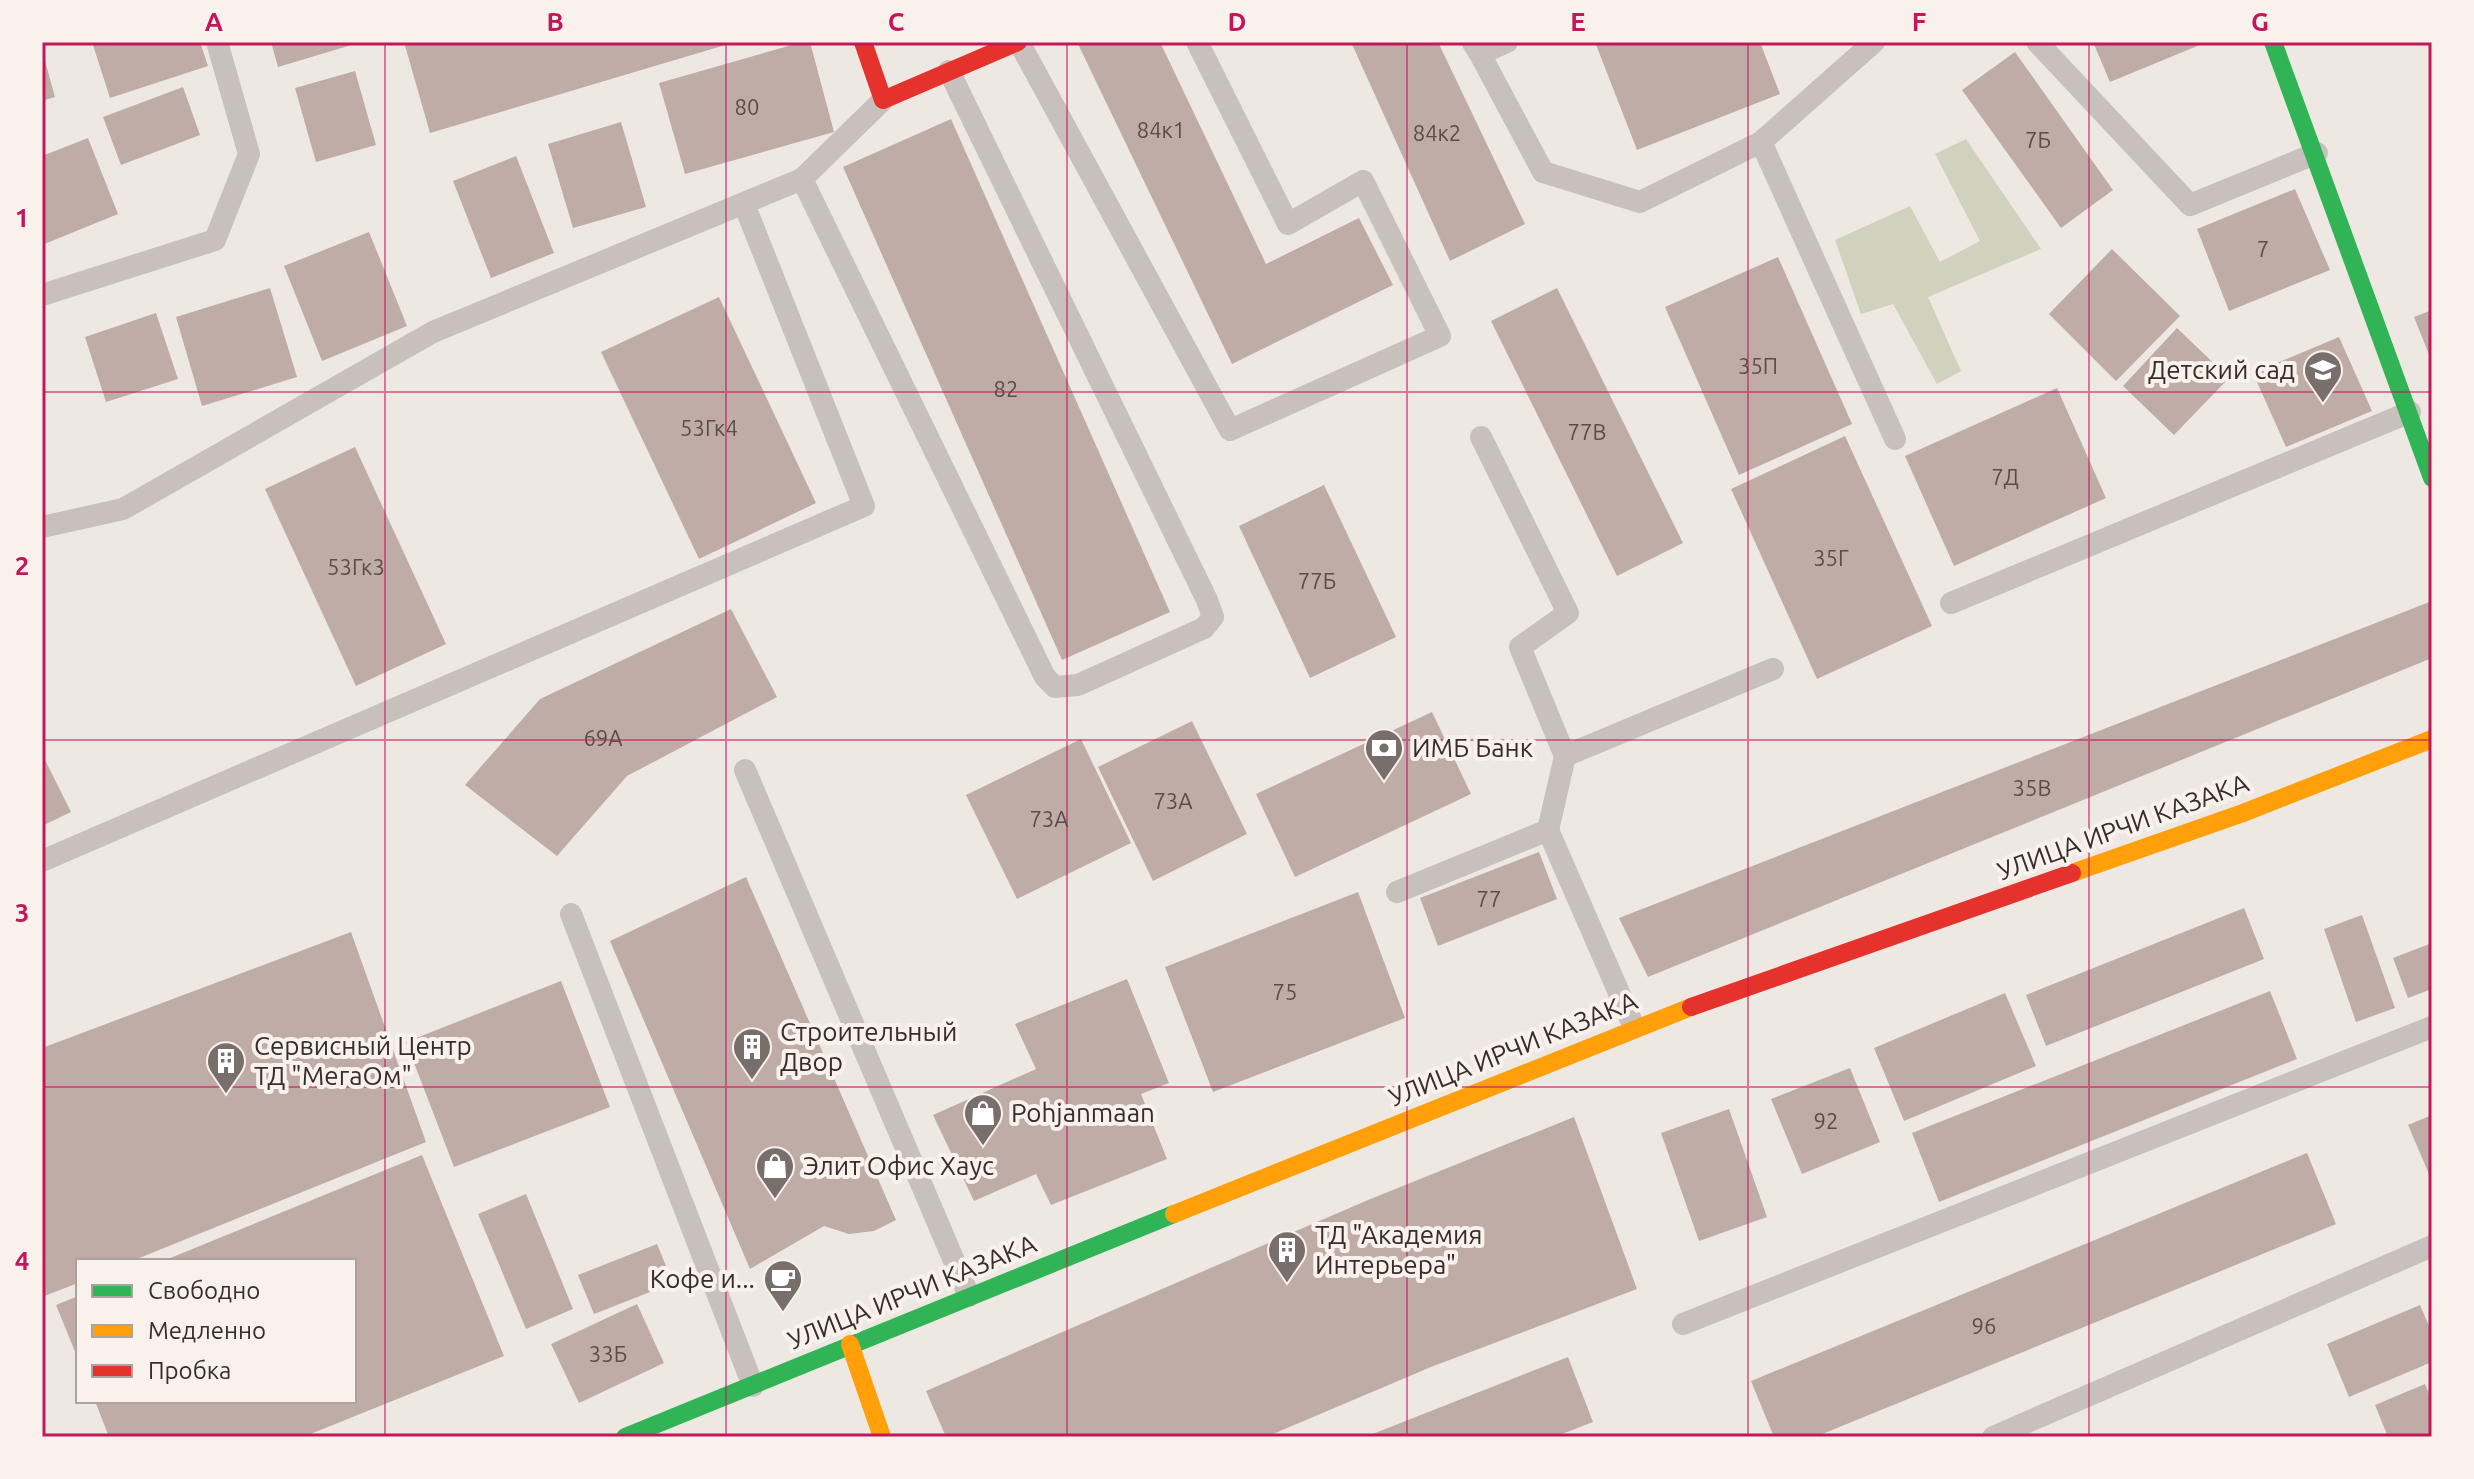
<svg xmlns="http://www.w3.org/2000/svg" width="2474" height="1479" viewBox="0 0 2474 1479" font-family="Ubuntu,sans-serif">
  <rect width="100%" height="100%" fill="#eee8e3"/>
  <polygon fill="#d0d2be" points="1966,139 2041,249 1928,297 1961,371 1937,384 1893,304 1861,314 1835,240 1910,206 1940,262 1980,241 1935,154"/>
  <g fill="#c0aca6">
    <polygon points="92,42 200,42 208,66 110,98"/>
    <polygon points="271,42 355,42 355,44 278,67"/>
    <polygon points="404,42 732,42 732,43 430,133"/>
    <polygon points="802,42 810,42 834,132 685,174 659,83"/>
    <polygon points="1077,42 1160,42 1266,264 1359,218 1393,285 1232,364"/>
    <polygon points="1351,42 1438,42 1525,224 1450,261"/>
    <polygon points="1595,42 1760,42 1780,94 1637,150"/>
    <polygon points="2093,42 2207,42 2110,82"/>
    <polygon points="42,50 55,97 42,101"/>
    <polygon points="2015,52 2113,190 2061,228 1962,90"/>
    <polygon points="355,71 376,145 316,162 295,88"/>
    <polygon points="183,87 200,135 121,165 103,117"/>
    <polygon points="951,119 1170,612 1062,660 843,167"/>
    <polygon points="621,122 646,207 573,228 548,144"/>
    <polygon points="88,138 118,214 42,245 42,156"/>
    <polygon points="516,156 554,253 491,278 453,181"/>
    <polygon points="2295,189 2330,270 2229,311 2197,229"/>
    <polygon points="369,232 407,326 322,361 284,266"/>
    <polygon points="2112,249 2180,316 2116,381 2049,314"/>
    <polygon points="1778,257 1852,424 1739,475 1665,307"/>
    <polygon points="270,288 297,377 202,406 176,317"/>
    <polygon points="1557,288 1683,543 1617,576 1491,321"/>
    <polygon points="719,297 816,503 699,559 601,352"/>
    <polygon points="2432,310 2432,362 2414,317"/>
    <polygon points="156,313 178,379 106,402 85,337"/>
    <polygon points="2177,328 2229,378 2174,435 2123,386"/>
    <polygon points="2339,337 2372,411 2286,447 2253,373"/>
    <polygon points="2057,388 2106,498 1954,566 1905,456"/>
    <polygon points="1845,436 1932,626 1817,679 1731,489"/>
    <polygon points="355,447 446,644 356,686 265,489"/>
    <polygon points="1324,485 1396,637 1310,678 1239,526"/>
    <polygon points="2432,601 2432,658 1648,977 1619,918"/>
    <polygon points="731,609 777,697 627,776 557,856 465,785 540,699"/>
    <polygon points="1432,712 1471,794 1295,877 1256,794"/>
    <polygon points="1192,721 1247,834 1153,881 1098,767"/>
    <polygon points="1081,739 1131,843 1017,899 966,795"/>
    <polygon points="42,754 71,812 42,826"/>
    <polygon points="1539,852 1557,899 1438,946 1420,898"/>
    <polygon points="746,877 896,1220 874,1231 849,1234 824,1226 750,1269 610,941"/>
    <polygon points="1358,892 1405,1018 1213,1092 1165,967"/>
    <polygon points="2244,908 2264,959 2046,1046 2026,995"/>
    <polygon points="2362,915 2395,1008 2356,1022 2324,929"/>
    <polygon points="351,932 426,1142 132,1261 78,1261 78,1283 42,1297 42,1048"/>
    <polygon points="2432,943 2432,989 2408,998 2393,958"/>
    <polygon points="1127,979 1169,1083 1141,1094 1167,1159 1051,1205 1036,1174 974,1201 933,1115 1036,1069 1015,1024"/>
    <polygon points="561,981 610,1107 454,1167 406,1042"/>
    <polygon points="2270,991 2297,1059 1939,1202 1912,1133"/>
    <polygon points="2005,993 2036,1066 1904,1121 1874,1048"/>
    <polygon points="1850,1068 1880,1142 1802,1174 1771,1099"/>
    <polygon points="1729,1109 1767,1217 1699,1241 1661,1133"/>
    <polygon points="2432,1115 2432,1181 2408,1125"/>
    <polygon points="1574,1117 1637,1289 1431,1367 1266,1437 946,1437 926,1391 1368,1200"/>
    <polygon points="2307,1153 2336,1224 1815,1437 1774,1437 1751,1381"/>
    <polygon points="422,1155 504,1356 303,1437 109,1437 95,1401 354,1401 354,1261 163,1261"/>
    <polygon points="526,1194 573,1309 526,1329 478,1214"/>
    <polygon points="657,1244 673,1283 594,1314 578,1275"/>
    <polygon points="78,1296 78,1359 56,1305"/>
    <polygon points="637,1304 664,1363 579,1403 551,1344"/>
    <polygon points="2420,1305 2432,1333 2432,1362 2349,1397 2327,1344"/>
    <polygon points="1568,1357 1593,1422 1554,1437 1365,1437"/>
    <polygon points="2425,1384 2432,1401 2432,1437 2388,1437 2375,1405"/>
  </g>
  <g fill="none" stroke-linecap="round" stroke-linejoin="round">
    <g stroke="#c7c0bc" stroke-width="22">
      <polyline points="1019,42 1230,430 1440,336 1363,181 1288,224 1197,42"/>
      <polyline points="2037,42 2190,205 2317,153"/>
      <polyline points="1473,43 1480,54 1507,42"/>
      <polyline points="1480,54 1543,172 1640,202 1761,142 1874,42"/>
      <polyline points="1761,142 1895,439"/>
      <polyline points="802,179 1045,677 1055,687 1078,685 1204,628 1213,617 1207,600 949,71"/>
      <polyline points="42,295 215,240 249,154 217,42"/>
      <polyline points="1481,437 1568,613 1520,647 1565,756"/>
      <polyline points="42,527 123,509 433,332 802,179 883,100"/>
      <polyline points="1951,603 2410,412"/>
      <polyline points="745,770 969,1296"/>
      <polyline points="1548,830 1634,1027"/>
      <polyline points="42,861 864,506 744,204"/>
      <polyline points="1397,892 1548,830 1565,756 1773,669"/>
      <polyline points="571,914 753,1386"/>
      <polyline points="1683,1324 2432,1027"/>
      <polyline points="1993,1437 2432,1246"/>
    </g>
    <g stroke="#30b455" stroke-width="18">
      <polyline points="2273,42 2432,478"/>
      <polyline points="625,1437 1174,1214"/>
    </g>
    <g stroke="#ff9f0a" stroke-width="18">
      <polyline points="2072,873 2243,813 2432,739"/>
      <polyline points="1174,1214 1691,1007"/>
      <polyline points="850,1344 882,1437"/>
    </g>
    <g stroke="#e5322d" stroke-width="18">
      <polyline points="863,42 883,100 1018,42"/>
      <polyline points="1691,1007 2072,873"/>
    </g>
  </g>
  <path fill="none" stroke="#c2185b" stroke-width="2" stroke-opacity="0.55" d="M 385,42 L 385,1437M 726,42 L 726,1437M 1067,42 L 1067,1437M 1407,42 L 1407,1437M 1748,42 L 1748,1437M 2089,42 L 2089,1437M 42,392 L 2432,392M 42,740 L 2432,740M 42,1087 L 2432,1087"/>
  <defs>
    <g id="school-pin" transform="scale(2)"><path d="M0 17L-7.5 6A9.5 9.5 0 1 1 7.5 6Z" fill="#786e6b" stroke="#f9f2ec"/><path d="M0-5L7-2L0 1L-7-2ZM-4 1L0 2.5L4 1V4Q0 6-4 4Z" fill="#fff"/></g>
    <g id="bank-pin" transform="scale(2)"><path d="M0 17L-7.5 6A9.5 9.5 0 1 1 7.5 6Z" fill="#786e6b" stroke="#f9f2ec"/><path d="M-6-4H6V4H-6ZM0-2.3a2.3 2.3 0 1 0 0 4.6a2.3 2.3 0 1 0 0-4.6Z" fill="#fff"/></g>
    <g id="building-pin" transform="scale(2)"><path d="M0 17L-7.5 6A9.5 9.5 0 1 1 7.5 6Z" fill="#786e6b" stroke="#f9f2ec"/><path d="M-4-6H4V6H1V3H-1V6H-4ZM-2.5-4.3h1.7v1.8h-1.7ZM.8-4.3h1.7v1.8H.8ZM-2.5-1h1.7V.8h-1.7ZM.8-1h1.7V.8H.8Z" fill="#fff"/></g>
    <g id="shop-pin" transform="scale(2)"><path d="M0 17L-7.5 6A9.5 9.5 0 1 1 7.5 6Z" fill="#786e6b" stroke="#f9f2ec"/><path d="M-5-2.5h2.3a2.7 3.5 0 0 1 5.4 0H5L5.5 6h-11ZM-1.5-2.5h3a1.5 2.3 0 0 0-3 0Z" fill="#fff"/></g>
    <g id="cafe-pin" transform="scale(2)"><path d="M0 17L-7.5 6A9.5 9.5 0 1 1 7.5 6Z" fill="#786e6b" stroke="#f9f2ec"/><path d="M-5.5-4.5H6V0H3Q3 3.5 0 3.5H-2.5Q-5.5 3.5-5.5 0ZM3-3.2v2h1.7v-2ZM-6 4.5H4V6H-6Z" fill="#fff"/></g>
  </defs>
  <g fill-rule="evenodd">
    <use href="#school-pin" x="2323" y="370"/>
    <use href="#bank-pin" x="1384" y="748"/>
    <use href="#building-pin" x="752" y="1047"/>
    <use href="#building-pin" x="226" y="1061"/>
    <use href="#shop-pin" x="983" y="1113"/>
    <use href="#shop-pin" x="775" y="1166"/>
    <use href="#building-pin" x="1287" y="1250"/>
    <use href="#cafe-pin" x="783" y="1279"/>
  </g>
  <g text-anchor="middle" stroke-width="8" stroke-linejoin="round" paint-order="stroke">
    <g font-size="22" fill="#5a4d49">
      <text x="747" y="115">80</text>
      <text x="1161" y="138">84к1</text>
      <text x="1437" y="141">84к2</text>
      <text x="2038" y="148">7Б</text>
      <text x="2263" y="257">7</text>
      <text x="1758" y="374">35П</text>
      <text x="1006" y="397">82</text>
      <text x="709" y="436">53Гк4</text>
      <text x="1587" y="440">77В</text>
      <text x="2005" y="485">7Д</text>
      <text x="1831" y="566">35Г</text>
      <text x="356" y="575">53Гк3</text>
      <text x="1317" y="589">77Б</text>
      <text x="603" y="746">69А</text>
      <text x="2032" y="796">35В</text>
      <text x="1173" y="809">73А</text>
      <text x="1049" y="827">73А</text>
      <text x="1489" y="907">77</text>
      <text x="1285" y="1000">75</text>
      <text x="1826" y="1129">92</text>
      <text x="1984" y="1334">96</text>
      <text x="608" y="1362">33Б</text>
    </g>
    <g font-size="26" fill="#382d2a" stroke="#f9f2ec" text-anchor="start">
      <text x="2295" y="379" text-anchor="end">Детский сад</text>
      <text x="1412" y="757">ИМБ Банк</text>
      <text x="780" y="1041">Строительный<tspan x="780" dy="30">Двор</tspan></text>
      <text x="254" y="1055">Сервисный Центр<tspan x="254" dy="30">ТД "МегаОм"</tspan></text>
      <text x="1011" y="1122">Pohjanmaan</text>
      <text x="803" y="1175">Элит Офис Хаус</text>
      <text x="1315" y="1244">ТД "Академия<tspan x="1315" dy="30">Интерьера"</tspan></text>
      <text x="755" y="1288" text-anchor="end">Кофе и...</text>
    </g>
    <g font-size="26" fill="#382d2a" stroke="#f9f2ec">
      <text transform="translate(2123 827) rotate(-20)" y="9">УЛИЦА ИРЧИ КАЗАКА</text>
      <text transform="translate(1513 1049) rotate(-22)" y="9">УЛИЦА ИРЧИ КАЗАКА</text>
      <text transform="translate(912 1292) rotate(-22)" y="9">УЛИЦА ИРЧИ КАЗАКА</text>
    </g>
  </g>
  <rect width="2474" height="1479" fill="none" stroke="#f9f2ec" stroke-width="88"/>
  <rect x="76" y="1259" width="280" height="144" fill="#f9f2ec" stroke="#aca39e" stroke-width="2"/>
  <rect x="92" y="1285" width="40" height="12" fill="#30b455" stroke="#aca39e" stroke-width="2"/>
  <text x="148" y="1299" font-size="24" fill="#382d2a">Свободно</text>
  <rect x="92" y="1325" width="40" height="12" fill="#ff9f0a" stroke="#aca39e" stroke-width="2"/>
  <text x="148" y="1339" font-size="24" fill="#382d2a">Медленно</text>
  <rect x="92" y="1365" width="40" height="12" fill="#e5322d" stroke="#aca39e" stroke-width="2"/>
  <text x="148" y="1379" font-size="24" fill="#382d2a">Пробка</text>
  <rect x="44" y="44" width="2386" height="1391" fill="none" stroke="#c2185b" stroke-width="3"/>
  <g font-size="26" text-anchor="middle" font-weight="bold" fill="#c2185b">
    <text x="214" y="31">A</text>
    <text x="555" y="31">B</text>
    <text x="896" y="31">C</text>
    <text x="1237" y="31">D</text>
    <text x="1578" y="31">E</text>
    <text x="1919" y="31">F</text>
    <text x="2260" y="31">G</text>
    <text x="22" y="227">1</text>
    <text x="22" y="575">2</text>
    <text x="22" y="922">3</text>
    <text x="22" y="1270">4</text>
  </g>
</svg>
